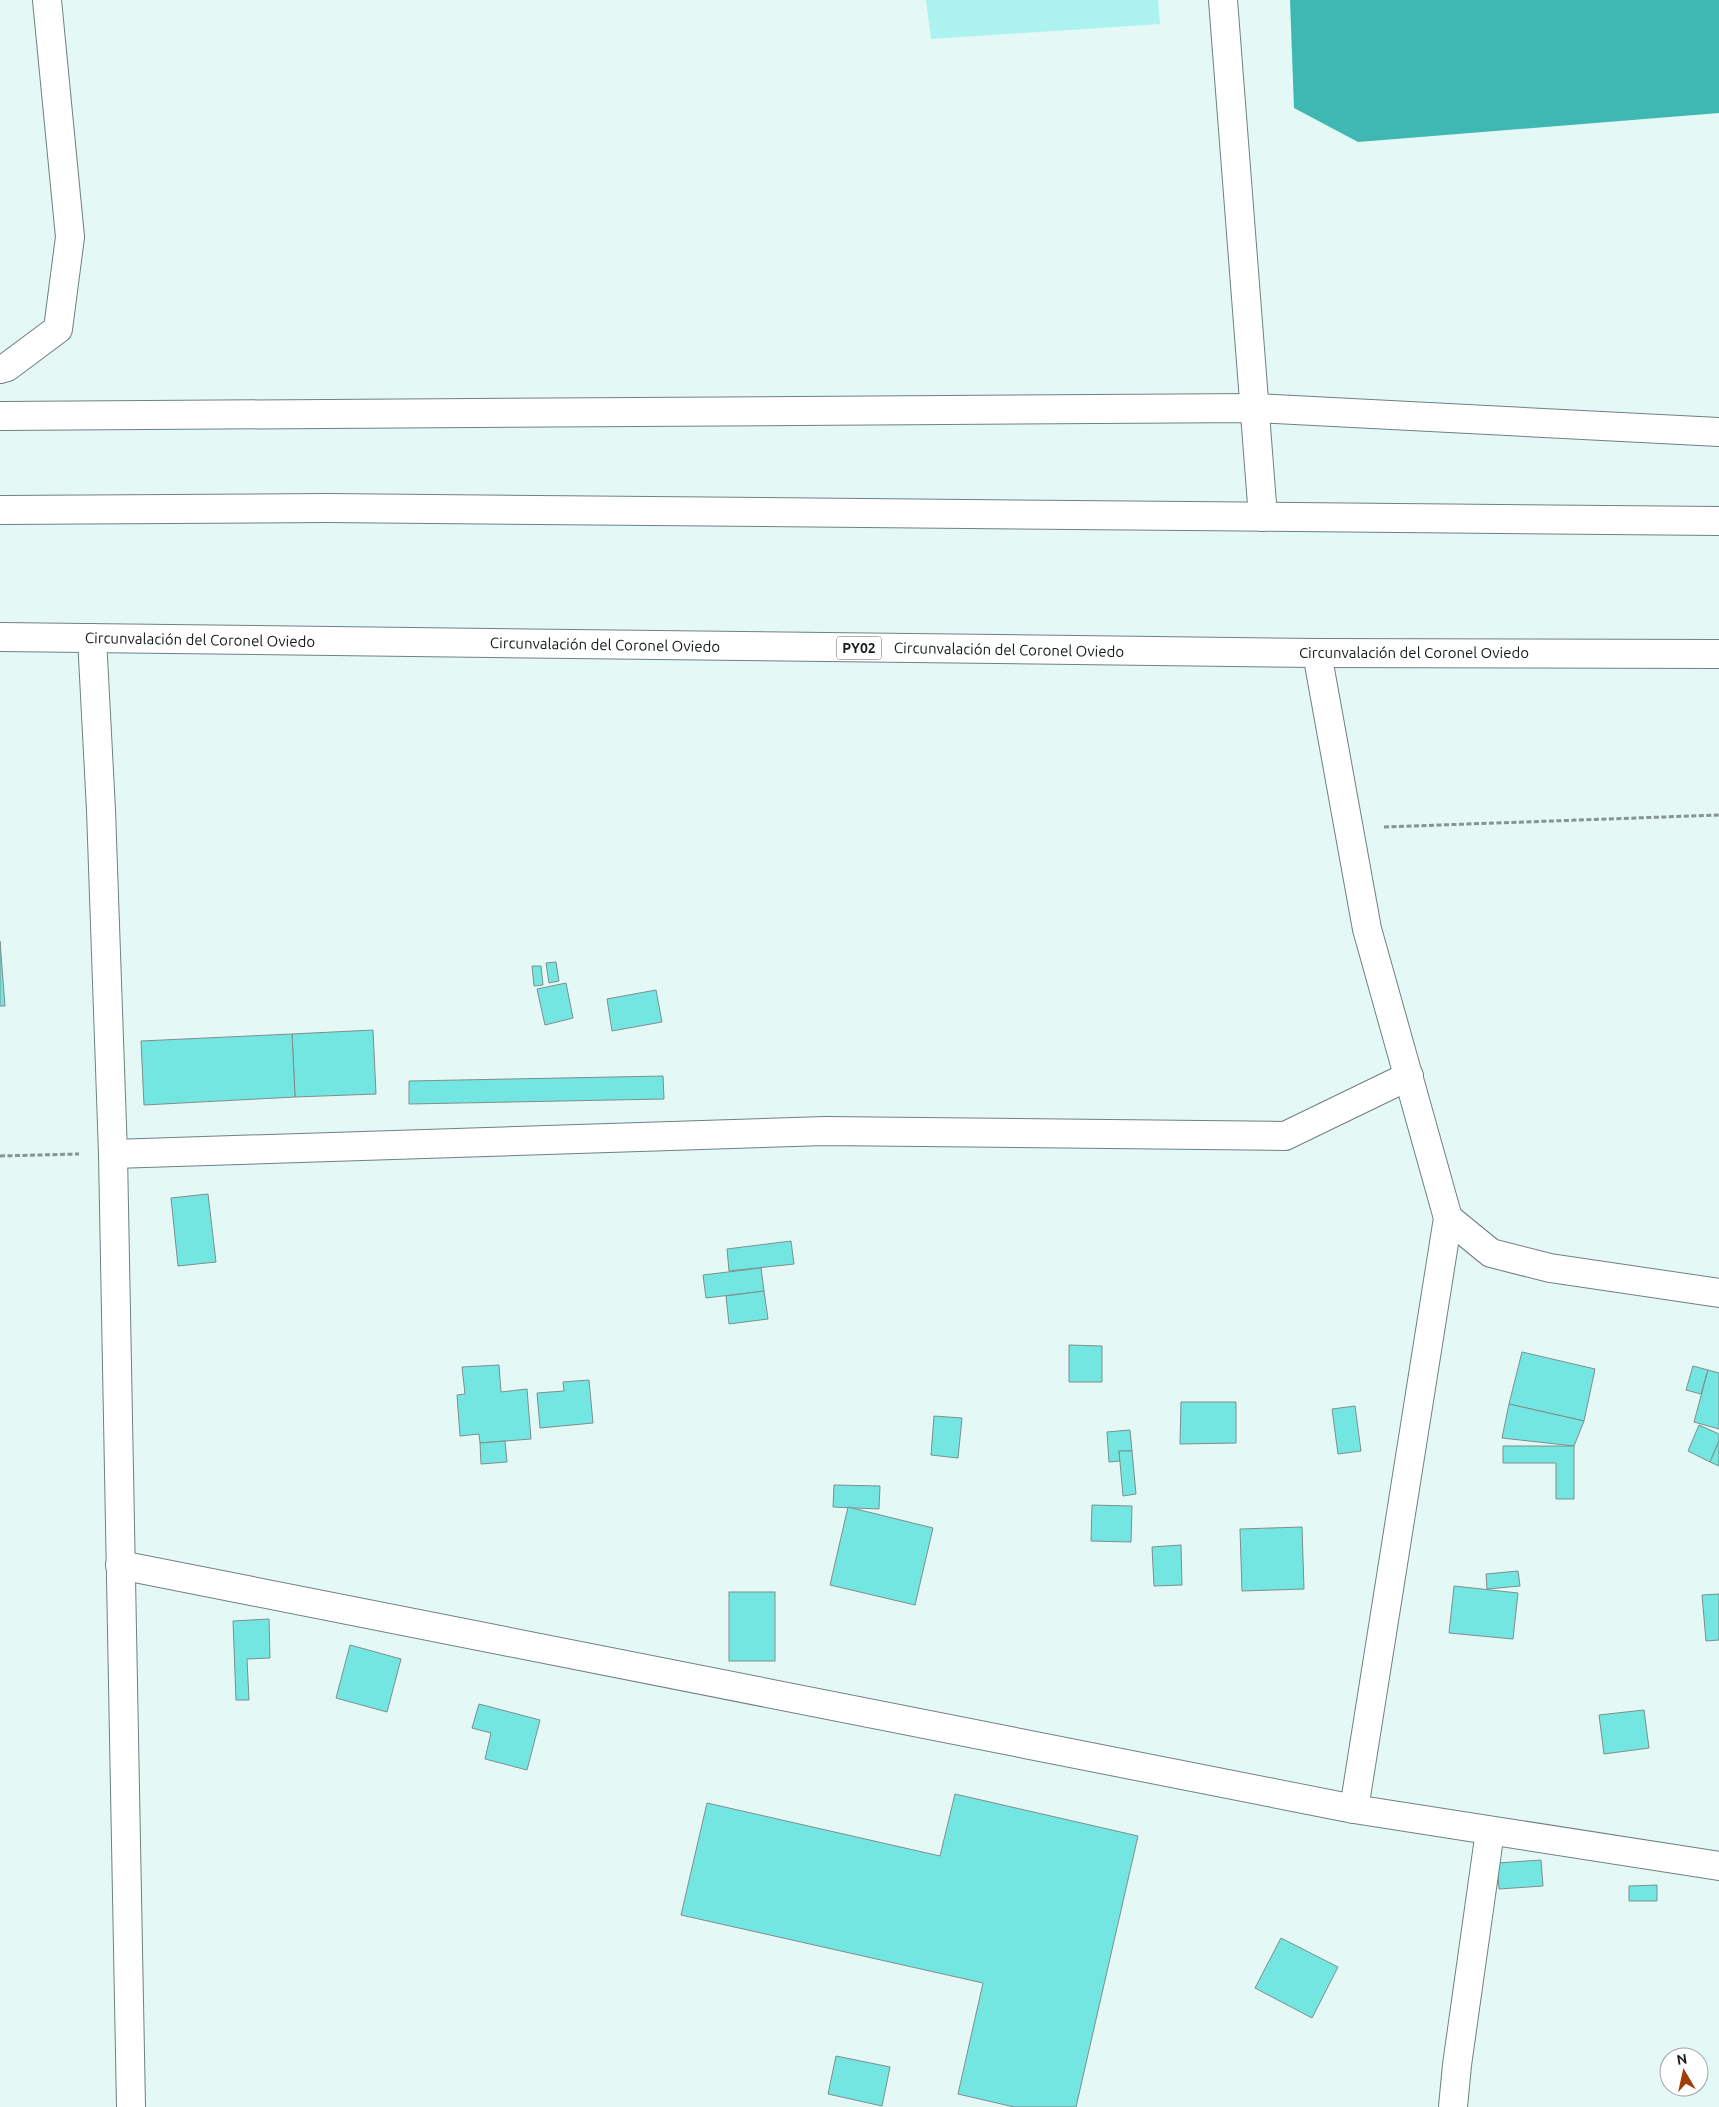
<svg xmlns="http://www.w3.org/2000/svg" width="1719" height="2107" viewBox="0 0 1719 2107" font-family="Ubuntu,sans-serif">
  <rect width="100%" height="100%" fill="#e4f8f6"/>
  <polygon fill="#acf3ef" points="926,0 1158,0 1160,24 931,39"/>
  <polygon fill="#3fb8b4" points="1290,0 1719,0 1719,113 1358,142 1294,108"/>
  <g fill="#73e6e1" stroke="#7d8f8e">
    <polygon points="0,941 5,1006 0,1006"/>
    <polygon points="556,962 559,981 549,983 546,963"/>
    <polygon points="532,966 541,966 543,985 534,986"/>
    <polygon points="566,983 573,1018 545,1025 537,989"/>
    <polygon points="656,990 662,1022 612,1031 607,999"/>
    <polygon points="373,1030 376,1094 295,1097 292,1034"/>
    <polygon points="292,1034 295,1097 144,1105 141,1041"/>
    <polygon points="663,1076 664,1099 409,1104 409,1081"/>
    <polygon points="208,1194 216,1262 178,1266 171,1198"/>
    <polygon points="791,1241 794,1264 729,1271 727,1249"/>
    <polygon points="761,1268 764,1291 706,1298 703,1275"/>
    <polygon points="764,1291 768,1319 729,1324 726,1296"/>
    <polygon points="1069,1345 1102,1346 1102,1382 1069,1382"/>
    <polygon points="1522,1352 1595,1369 1584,1421 1509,1404"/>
    <polygon points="499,1365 501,1392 527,1389 531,1439 480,1443 479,1434 460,1436 457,1395 465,1394 462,1367"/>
    <polygon points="1693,1366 1708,1370 1701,1394 1686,1390"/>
    <polygon points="1708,1370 1719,1373 1719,1429 1694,1422"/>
    <polygon points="589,1380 593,1423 540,1428 537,1393 564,1391 563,1382"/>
    <polygon points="1181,1402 1236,1402 1236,1443 1180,1444"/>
    <polygon points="1509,1404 1584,1421 1574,1446 1502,1438"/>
    <polygon points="1355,1406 1361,1451 1338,1454 1332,1409"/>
    <polygon points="934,1416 962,1418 958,1458 931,1455"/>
    <polygon points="1699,1425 1719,1434 1719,1441 1710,1462 1688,1451"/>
    <polygon points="1130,1430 1132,1451 1119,1451 1120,1461 1109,1462 1107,1432"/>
    <polygon points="505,1441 507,1462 481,1464 480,1443"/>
    <polygon points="1719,1441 1719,1466 1710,1462"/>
    <polygon points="1503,1446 1574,1446 1574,1499 1556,1499 1556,1463 1503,1463"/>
    <polygon points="1119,1451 1132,1451 1136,1494 1123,1496"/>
    <polygon points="834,1485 880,1486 879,1509 833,1507"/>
    <polygon points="1092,1505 1132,1506 1131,1542 1091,1541"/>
    <polygon points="848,1507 933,1528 915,1605 830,1585"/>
    <polygon points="1302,1527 1304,1589 1242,1591 1240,1529"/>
    <polygon points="1181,1545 1182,1585 1154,1586 1152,1547"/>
    <polygon points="1518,1571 1520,1586 1487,1589 1486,1574"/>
    <polygon points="1454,1586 1518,1593 1513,1639 1449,1633"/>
    <rect x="729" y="1592" width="46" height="69"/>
    <polygon points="1719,1594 1719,1640 1706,1641 1702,1595"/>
    <polygon points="269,1619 270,1658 247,1659 249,1700 236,1700 233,1621"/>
    <polygon points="350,1645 401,1659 387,1712 336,1698"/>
    <polygon points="479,1704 540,1720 527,1770 485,1759 491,1733 472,1728"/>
    <polygon points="1644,1710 1649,1748 1604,1754 1599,1715"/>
    <polygon points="955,1794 1138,1836 1076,2107 1014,2107 958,2094 983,1983 681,1915 707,1803 940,1856"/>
    <polygon points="1541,1860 1543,1886 1499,1889 1497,1863"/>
    <polygon points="1657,1885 1657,1901 1629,1901 1629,1886"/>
    <polygon points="1281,1938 1338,1967 1312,2018 1255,1988"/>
    <polygon points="836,2056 890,2067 882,2106 828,2094"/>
  </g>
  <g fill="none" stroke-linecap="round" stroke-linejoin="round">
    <g stroke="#6f8180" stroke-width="30">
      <g id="minor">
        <polyline points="1223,0 1263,517"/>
        <polyline points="0,369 7,367 58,329 70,237 47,0"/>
        <polyline points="0,416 1255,408 1719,432"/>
        <polyline points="92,638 101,810 113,1154 131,2107"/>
        <polyline points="1317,653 1367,929 1448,1218 1354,1809"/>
        <polyline points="113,1154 825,1131 1285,1136 1409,1076"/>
        <polyline points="1448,1218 1491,1253 1550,1268 1719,1293"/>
        <polyline points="120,1565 1354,1809 1719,1866"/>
        <polyline points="1453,2107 1457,2065 1490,1831"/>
      </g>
    </g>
    <g stroke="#6f8180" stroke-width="30">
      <g id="highway">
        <polyline points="0,510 327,508 1719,521"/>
        <polyline points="0,637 1317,653 1719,654"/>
      </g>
    </g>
    <g stroke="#869493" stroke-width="3" stroke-dasharray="5 2.5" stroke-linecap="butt">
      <polyline points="1384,827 1719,815"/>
      <polyline points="0,1156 79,1154"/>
    </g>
    <use href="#minor" stroke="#fff" stroke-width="28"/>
    <use href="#highway" stroke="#fff" stroke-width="28"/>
  </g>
  <g text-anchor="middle" stroke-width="4" stroke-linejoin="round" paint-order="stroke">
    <rect fill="#fff" stroke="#5b6060" stroke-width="1" x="836.5" y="636.5" width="45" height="23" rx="4"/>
    <g font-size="14" font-weight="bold" fill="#151c1c">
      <text x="859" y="653">PY02</text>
    </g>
    <g font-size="15" fill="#151c1c" stroke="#fff">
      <text transform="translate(200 640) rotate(1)" y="5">Circunvalación del Coronel Oviedo</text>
      <text transform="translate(605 645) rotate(1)" y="5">Circunvalación del Coronel Oviedo</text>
      <text transform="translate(1009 650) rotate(1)" y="5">Circunvalación del Coronel Oviedo</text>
      <text x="1414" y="658">Circunvalación del Coronel Oviedo</text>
    </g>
  </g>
  <g transform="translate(1684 2072) rotate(351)"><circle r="24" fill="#ffffff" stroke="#a1a4a4"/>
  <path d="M0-4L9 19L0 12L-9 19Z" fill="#a03c05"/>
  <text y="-8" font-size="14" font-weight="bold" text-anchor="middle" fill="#151c1c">N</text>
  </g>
</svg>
